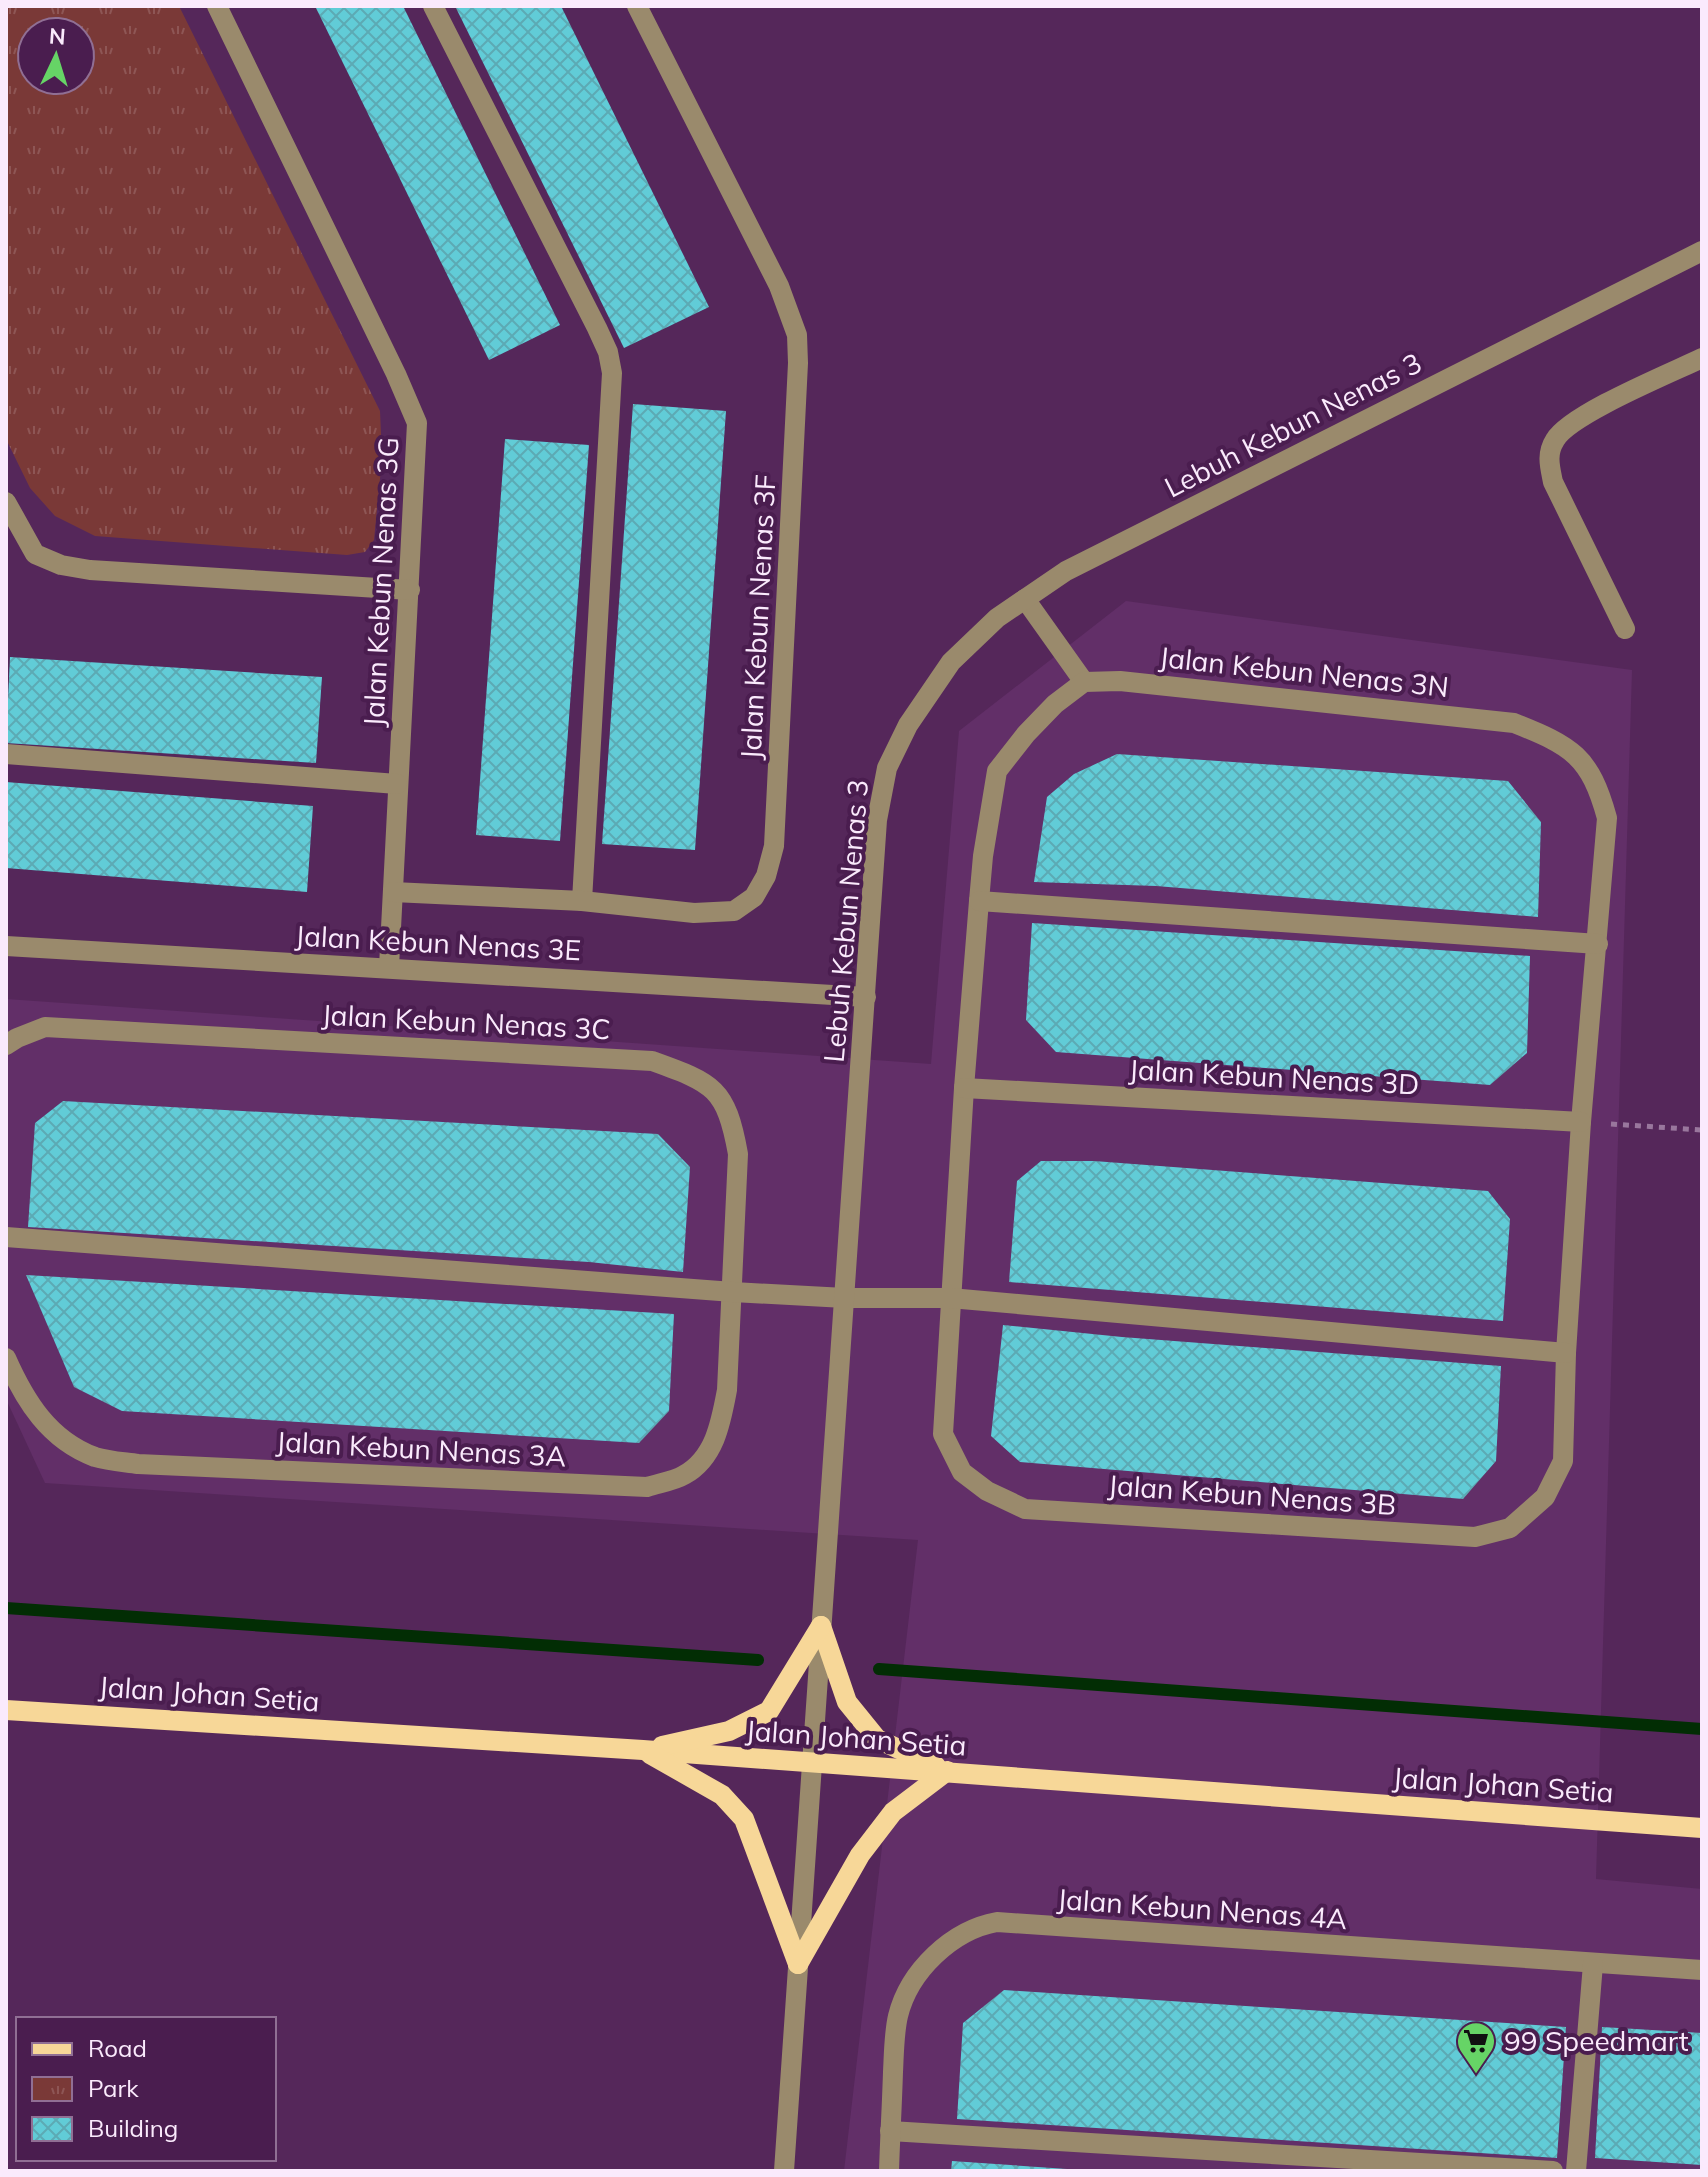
<svg xmlns="http://www.w3.org/2000/svg" width="1708" height="2177" viewBox="0 0 1708 2177" font-family="Mulish,sans-serif">
  <defs>
    <pattern id="park-tufts" width="24" height="20" patternUnits="userSpaceOnUse" patternTransform="scale(2)"><rect width="24" height="20" fill="#7a3937"/><path d="M3 7l-1-3M5 7V3M7 7l1-3M15 17l-1-3M17 17v-4M19 17l1-3" fill="none" stroke="#8e5655"/></pattern>
    <pattern id="building-cross-hatch" width="8" height="8" patternUnits="userSpaceOnUse" patternTransform="scale(2)"><rect width="8" height="8" fill="#61ccd7"/><path d="M0 0l8 8M0 8l8-8" fill="none" stroke="#5caab4"/></pattern>
  </defs>
  <rect width="100%" height="100%" fill="#55275a"/>
  <polygon fill="#622f68" points="1126,601 1632,670 1596,1879 1702,1889 1702,2171 844,2171 918,1540 45,1483 6,1399 6,999 931,1064 959,731"/>
  <path fill="url(#park-tufts)" fill-rule="evenodd" d="M 6,6 L 179,6 L 380,411 L 382,458 L 374,540 L 365,552 L 347,555 L 95,536 L 55,516 L 30,488 L 6,439 ZM 32,32 L 80,32 L 80,80 L 32,80 Z"/>
  <g fill="none" stroke-linecap="round" stroke-linejoin="round">
    <g stroke="#022d04" stroke-width="12">
      <polyline points="6,1608 758,1660"/>
      <polyline points="879,1669 1702,1729"/>
    </g>
  </g>
  <g fill="url(#building-cross-hatch)">
    <polygon points="315,6 403,6 560,325 489,360"/>
    <polygon points="455,6 561,6 709,307 624,348"/>
    <polygon points="633,404 726,411 695,850 602,844"/>
    <polygon points="505,439 589,445 560,841 476,835"/>
    <polygon points="10,657 322,677 316,763 6,743"/>
    <polygon points="1117,754 1508,781 1541,822 1538,917 1156,886 1034,882 1047,797 1074,774"/>
    <polygon points="6,782 313,806 307,892 6,868"/>
    <polygon points="1032,923 1530,956 1527,1053 1490,1085 1056,1052 1026,1020"/>
    <polygon points="63,1101 658,1134 690,1167 683,1272 589,1262 28,1227 35,1123"/>
    <polygon points="1041,1161 1094,1161 1488,1191 1510,1219 1503,1321 1009,1282 1017,1181"/>
    <polygon points="26,1275 674,1314 669,1411 639,1443 122,1411 74,1387"/>
    <polygon points="1003,1325 1122,1337 1501,1366 1496,1461 1463,1499 1020,1462 991,1436"/>
    <polygon points="1004,1990 1566,2027 1557,2158 957,2119 963,2023"/>
    <polygon points="1602,2027 1702,2033 1702,2165 1595,2158"/>
    <polygon points="952,2161 1067,2169 1066,2171 951,2171"/>
  </g>
  <g fill="none" stroke-linecap="round" stroke-linejoin="round">
    <polyline stroke="#99779d" stroke-width="5" stroke-dasharray="6 6" stroke-linecap="butt" points="1611,1124 1702,1130"/>
    <g stroke="#9a8a6c" stroke-width="20">
      <polyline points="217,6 396,374 417,423 389,967"/>
      <polyline points="433,6 597,328 608,352 612,373 582,901"/>
      <polyline points="6,502 35,554 61,565 90,570 410,590"/>
      <polyline points="1025,599 1084,682"/>
      <path d="M 1625,629 L 1553,482 C 1550,467 1546,454 1555,440 C 1570,414 1671,373 1702,358"/>
      <path d="M 1120,681 L 1514,723 C 1572,746 1590,756 1607,818 L 1581,1122 L 1566,1353 L 1563,1461 L 1545,1497 L 1510,1528 L 1475,1537 L 1025,1509 L 987,1491 L 962,1472 L 943,1434 L 964,1088 L 979,901 L 983,856 L 997,771 L 1026,734 L 1055,704 L 1084,682 Z"/>
      <polyline points="6,754 397,784"/>
      <polyline points="393,892 582,901 694,913 734,911 754,897 766,876 774,846 798,363 797,335 779,286 637,6"/>
      <polyline points="979,901 1598,944"/>
      <polyline points="6,946 866,997"/>
      <path d="M 6,1045 L 17,1038 L 45,1027 L 652,1061 C 713,1083 726,1087 738,1154 L 727,1390 C 721,1422 715,1458 684,1475 C 674,1481 659,1483 647,1487 L 138,1464 C 124,1462 108,1461 95,1457 C 49,1440 25,1401 6,1358"/>
      <polyline points="964,1088 1581,1122"/>
      <polyline points="6,1237 733,1292 845,1298 950,1298 1566,1353"/>
      <polyline points="890,2131 1553,2171"/>
      <polyline points="784,2171 877,820 887,768 908,725 951,662 997,618 1066,571 1702,251"/>
      <path d="M 889,2171 C 890,2138 892,2105 893,2072 C 894,2053 894,2033 898,2016 C 909,1971 952,1930 997,1922 L 1702,1970"/>
      <polyline points="1576,2171 1593,1964"/>
    </g>
    <g stroke="#f7d798" stroke-width="20">
      <polyline points="821,1626 847,1702 877,1739 936,1766"/>
      <polyline points="6,1710 643,1750 1702,1828"/>
      <polyline points="662,1746 729,1731 769,1711 821,1626"/>
      <polyline points="650,1754 722,1795 744,1819 798,1964"/>
      <polyline points="798,1964 860,1855 893,1812 947,1771"/>
    </g>
  </g>
  <defs>
    <g id="supermarket-pin" transform="scale(2)"><path d="M0 17L-7.5 6A9.5 9.5 0 1 1 7.5 6Z" fill="#66d466" stroke="#4a1d4f"/><path d="M-6-5.5h2.5l.6 2H6L4.5 2H-2.5L-4.4-4H-6ZM-1.5 3.2a1.3 1.3 0 1 0 .1 0ZM3 3.2a1.3 1.3 0 1 0 .1 0Z" fill="#111"/></g>
  </defs>
  <g fill-rule="evenodd">
    <use href="#supermarket-pin" x="1476" y="2041"/>
  </g>
  <g text-anchor="middle" stroke-width="8" stroke-linejoin="round" paint-order="stroke">
    <g font-size="28" fill="#faeafc" stroke="#4a1d4f">
      <text transform="translate(1293 425) rotate(-27)" y="10">Lebuh Kebun Nenas 3</text>
      <text transform="translate(381 582) rotate(-87)" y="10">Jalan Kebun Nenas 3G</text>
      <text transform="translate(758 617) rotate(-87)" y="10">Jalan Kebun Nenas 3F</text>
      <text transform="translate(1304 672) rotate(6)" y="10">Jalan Kebun Nenas 3N</text>
      <text transform="translate(846 921) rotate(-85)" y="10">Lebuh Kebun Nenas 3</text>
      <text transform="translate(438 943) rotate(3)" y="10">Jalan Kebun Nenas 3E</text>
      <text transform="translate(466 1022) rotate(3)" y="10">Jalan Kebun Nenas 3C</text>
      <text transform="translate(1274 1077) rotate(3)" y="10">Jalan Kebun Nenas 3D</text>
      <text transform="translate(421 1449) rotate(3)" y="10">Jalan Kebun Nenas 3A</text>
      <text transform="translate(1252 1495) rotate(4)" y="10">Jalan Kebun Nenas 3B</text>
      <text transform="translate(209 1694) rotate(4)" y="10">Jalan Johan Setia</text>
      <text transform="translate(856 1738) rotate(4)" y="10">Jalan Johan Setia</text>
      <text transform="translate(1503 1785) rotate(4)" y="10">Jalan Johan Setia</text>
      <text transform="translate(1202 1909) rotate(4)" y="10">Jalan Kebun Nenas 4A</text>
    </g>
    <g font-size="28" fill="#faeafc" stroke="#4a1d4f" text-anchor="start">
      <text x="1504" y="2051">99 Speedmart</text>
    </g>
  </g>
  <rect width="1708" height="2177" fill="none" stroke="#faeafc" stroke-width="16"/>
  <rect x="16" y="2017" width="260" height="144" fill="#4a1d4f" stroke="#906f94" stroke-width="2"/>
  <rect x="32" y="2043" width="40" height="12" fill="#f7d798" stroke="#906f94" stroke-width="2"/>
  <text x="88" y="2057" font-size="24" fill="#faeafc">Road</text>
  <rect x="32" y="2077" width="40" height="24" fill="url(#park-tufts)" stroke="#906f94" stroke-width="2"/>
  <text x="88" y="2097" font-size="24" fill="#faeafc">Park</text>
  <rect x="32" y="2117" width="40" height="24" fill="url(#building-cross-hatch)" stroke="#906f94" stroke-width="2"/>
  <text x="88" y="2137" font-size="24" fill="#faeafc">Building</text>
  <g transform="translate(56 56) rotate(4)"><circle r="38" fill="#4a1d4f" stroke="#906f94" stroke-width="2"/>
  <path d="M0-6L14 30L0 20L-14 30Z" fill="#66d466"/>
  <text y="-12" font-size="22" font-weight="bold" text-anchor="middle" fill="#faeafc">N</text>
  </g>
</svg>
